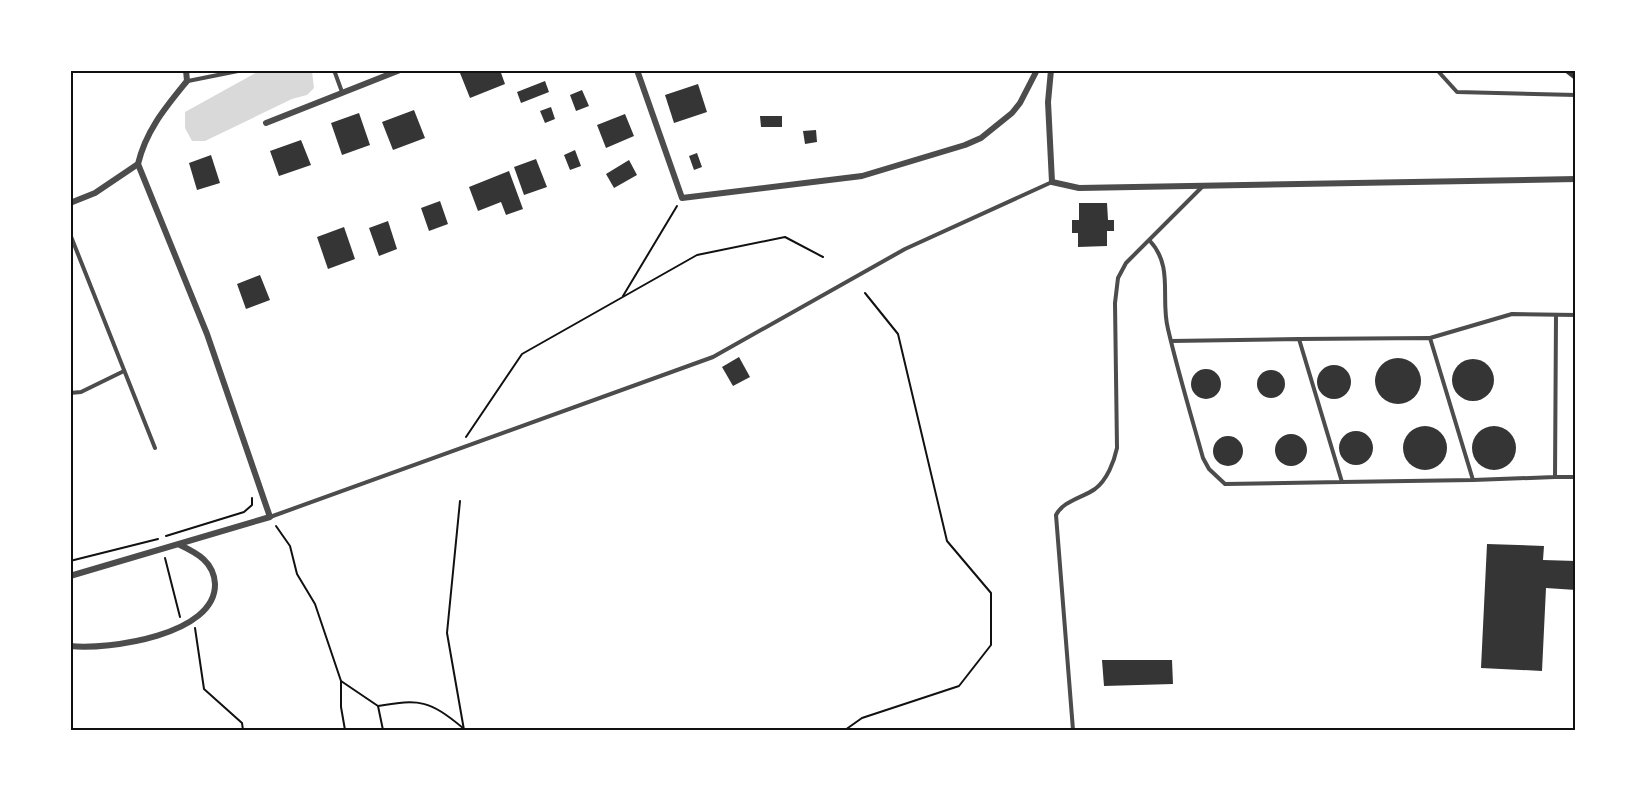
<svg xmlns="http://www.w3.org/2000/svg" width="1646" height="801" viewBox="0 0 1646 801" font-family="Bitter,serif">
  <rect width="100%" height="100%" fill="#fff"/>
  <polygon fill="#d9d9d9" points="261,70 312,71 314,88 307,95 292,99 205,141 192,141 185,128 185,112"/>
  <g fill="#353535">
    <polygon points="468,70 500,70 505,84 470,98 460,73"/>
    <polygon points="1562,70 1576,70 1576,81"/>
    <polygon points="545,81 549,92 521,103 517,92"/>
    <polygon points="698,84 707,112 674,123 665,95"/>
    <polygon points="582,90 589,106 576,111 570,95"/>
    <polygon points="551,107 555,119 545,123 540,111"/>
    <polygon points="414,110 425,138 393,150 382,122"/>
    <polygon points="359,113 370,145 342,155 331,123"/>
    <polygon points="625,114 634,136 606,148 597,125"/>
    <polygon points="760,116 782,116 782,127 761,127"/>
    <polygon points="816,130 817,142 805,144 803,131"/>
    <polygon points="301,140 311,165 279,176 270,151"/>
    <polygon points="575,150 581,166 570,170 564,155"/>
    <polygon points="697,153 702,167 694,170 689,156"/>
    <polygon points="211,155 220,183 197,190 189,163"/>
    <polygon points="536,159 547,187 524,195 514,167"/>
    <polygon points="629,160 637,175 614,188 606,174"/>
    <polygon points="509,171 523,209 506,215 501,202 478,211 469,187"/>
    <polygon points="440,201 448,224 429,231 421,208"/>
    <polygon points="1079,203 1107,203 1108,220 1114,220 1114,231 1107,231 1107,246 1078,247 1078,233 1072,233 1072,220 1079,220"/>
    <polygon points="388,221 397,249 379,256 369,228"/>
    <polygon points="344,227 355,259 328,269 317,237"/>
    <polygon points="260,275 270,300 246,309 237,284"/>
    <polygon points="739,357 750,377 733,386 722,367"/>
    <circle cx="1398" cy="381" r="23"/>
    <circle cx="1473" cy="380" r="21"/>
    <circle cx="1334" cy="382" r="17"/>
    <circle cx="1206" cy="384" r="15"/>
    <circle cx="1271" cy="384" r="14"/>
    <circle cx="1494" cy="448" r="22"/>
    <circle cx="1425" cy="448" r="22"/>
    <circle cx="1356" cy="448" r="17"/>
    <circle cx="1291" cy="450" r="16"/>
    <circle cx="1228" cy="451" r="15"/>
    <polygon points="1487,544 1544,546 1543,560 1576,561 1576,590 1546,588 1542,671 1481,668"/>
    <polygon points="1102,660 1172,660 1173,684 1104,686"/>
  </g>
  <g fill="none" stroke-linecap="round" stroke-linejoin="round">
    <g stroke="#111" stroke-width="2">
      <polyline points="623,296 677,206"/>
      <polyline points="466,437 522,354 697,255 785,237 823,257"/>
      <polyline points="460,501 447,633 464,730"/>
      <polyline points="276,526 290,546 297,574 315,604 341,681 341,707 345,730"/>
      <polyline points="166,536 244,512 252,505 252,498"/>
      <polyline points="165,558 180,617"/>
      <polyline points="70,561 158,539"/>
      <polyline points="195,628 204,689 242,723 243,730"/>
      <path d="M 341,681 L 378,706 C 420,699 429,700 463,728"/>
      <polyline points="378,706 383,730"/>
      <polyline points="845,730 862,718 959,686 991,645 991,593 947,541 898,334 865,293"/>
    </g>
    <g stroke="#4c4c4c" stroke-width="4">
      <polyline points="334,70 342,92"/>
      <polyline points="1437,70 1457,92 1576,95"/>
      <polyline points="188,81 243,70"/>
      <polyline points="70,234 155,448"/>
      <path d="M 1150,241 C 1174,267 1160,298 1168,329 C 1178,372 1191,415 1203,458 L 1209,469 L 1225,484 L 1342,482 L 1299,339 L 1171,341"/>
      <polyline points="1430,338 1512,314 1576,315"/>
      <polyline points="1299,339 1430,338 1473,480 1342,482"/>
      <polyline points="70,393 81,392 124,371"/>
      <polyline points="1555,477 1576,477"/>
      <polyline points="1473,480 1555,477 1556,315"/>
      <polyline points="270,517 713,357 905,249 1052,182"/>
      <path d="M 1073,730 L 1056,515 C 1063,501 1082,498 1095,489 C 1107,480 1114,462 1117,448 L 1115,303 L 1118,278 L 1126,263 L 1203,186"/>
    </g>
    <g stroke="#4c4c4c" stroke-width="6">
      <polyline points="637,70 682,198 862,176 965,145 981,138 1012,113 1020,103 1037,70"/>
      <polyline points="1051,70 1048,102 1052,182 1079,188 1576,179"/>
      <polyline points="266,123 400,70"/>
      <path d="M 70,203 L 95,193 L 138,164 C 146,130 166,107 187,81 L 186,70"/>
      <polyline points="70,576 270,517 207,334 138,164"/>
      <path d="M 70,646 C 109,650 216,635 215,584 C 214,562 197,553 180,545"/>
    </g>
  </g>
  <rect width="1646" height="801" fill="none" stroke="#ffffff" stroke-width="144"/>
  <rect x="72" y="72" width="1502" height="657" fill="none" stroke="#111" stroke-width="2"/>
</svg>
